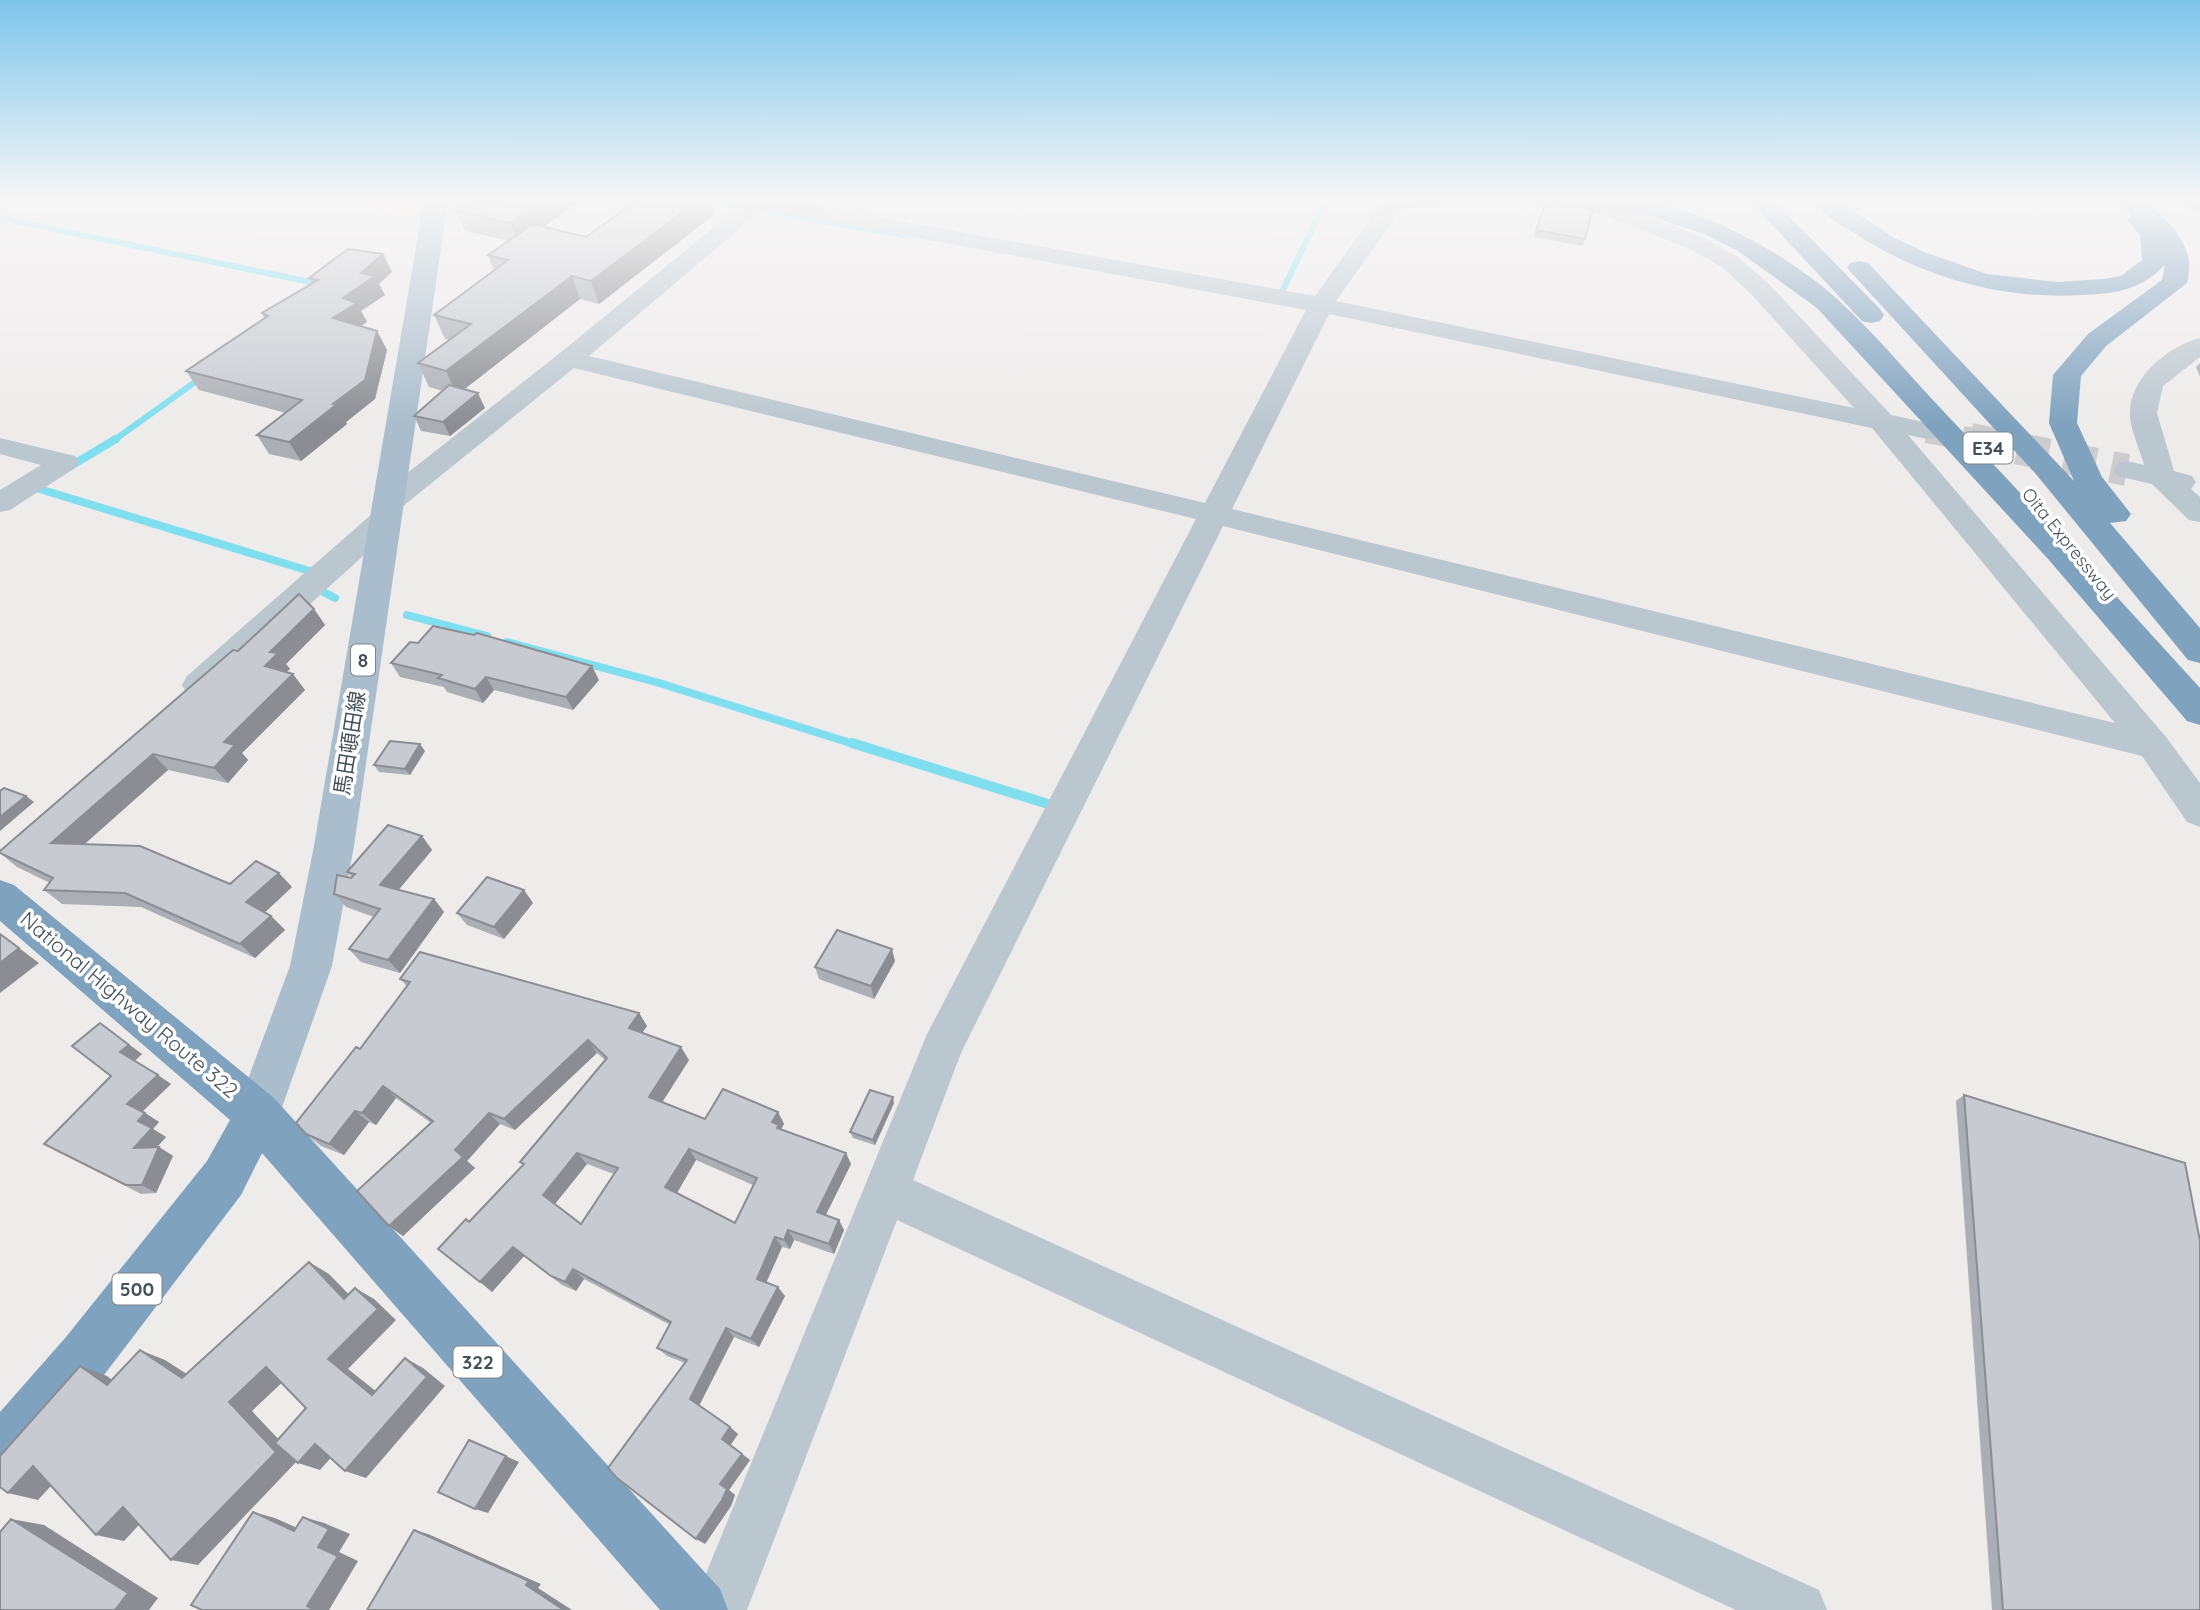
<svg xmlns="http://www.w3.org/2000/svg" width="2200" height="1610" viewBox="0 0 2200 1610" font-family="Quicksand,'Noto Sans JP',sans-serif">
  <rect width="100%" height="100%" fill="#eeebeb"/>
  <polygon fill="#fcf2e1" points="331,200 425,200 422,218"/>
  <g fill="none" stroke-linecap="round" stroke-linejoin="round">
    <g stroke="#80dfef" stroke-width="6">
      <polyline points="704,200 909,236"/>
      <polyline points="0,218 320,284"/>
      <polyline points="1279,298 1325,202 1360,203"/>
      <polyline points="113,441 202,377"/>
    </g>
    <g stroke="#80dfef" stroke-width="8">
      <polyline points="69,467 116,439"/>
      <polyline points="33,487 316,573"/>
      <polyline points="316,588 335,598"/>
      <polyline points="407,615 487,636"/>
      <polyline points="507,642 656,682 857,745"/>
    </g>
    <polyline stroke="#80dfef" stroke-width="10" points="852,743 1048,804"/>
    <polyline stroke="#ccccce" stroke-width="24" stroke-dasharray="24 12" stroke-linecap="butt" points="1927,431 1979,441"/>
    <polyline stroke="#ccccce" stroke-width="32" stroke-dasharray="32 16" stroke-linecap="butt" points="1970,439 2127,470"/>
    <g fill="#bbc7cf" fill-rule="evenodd">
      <path d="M 737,200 L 783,200 L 1315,296 L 1384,200 L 1459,200 L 1456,205 L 1401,209 L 1336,301 L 1854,408 L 1752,295 L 1722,267 L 1690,249 L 1610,217 L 1578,210 L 1530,205 L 1527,200 L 1592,200 L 1625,207 L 1706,239 L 1738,257 L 1770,285 L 1891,415 L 1937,425 L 1941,431 L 1937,437 L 1927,439 L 1908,435 L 2166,737 L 2200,783 L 2200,827 L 2187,822 L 2142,756 L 1223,526 L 961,1053 L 913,1180 L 1819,1590 L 1827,1610 L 1736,1610 L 897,1220 L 747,1610 L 691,1610 L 927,1034 L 1196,519 L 574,368 L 397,511 L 391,512 L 399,520 L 395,527 L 211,694 L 199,697 L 187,694 L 182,685 L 187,676 L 373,513 L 380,511 L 372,504 L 377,497 L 560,353 L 741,205 ZM 763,209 L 1306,310 L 1205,503 L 589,356 ZM 1329,314 L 1872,428 L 2115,723 L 1232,509 Z"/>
      <polygon points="2179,200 2200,200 2200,212 2182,205"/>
      <path d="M 2200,338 L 2200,357 L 2163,386 L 2157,413 L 2174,471 L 2192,476 L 2196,482 L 2191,489 L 2200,497 L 2200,522 L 2189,520 L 2152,484 L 2117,476 L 2113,470 L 2117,464 L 2127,461 L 2144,465 C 2140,449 2129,428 2130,412 C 2130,378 2168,346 2200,338 Z"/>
      <polygon points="0,438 75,456 79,462 75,468 10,510 0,512 0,490 41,465 0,454"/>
    </g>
    <polygon fill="#a9bdcc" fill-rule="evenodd" points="424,200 448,200 354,846 332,966 274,1130 258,1136 242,1130 235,1114 290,966 314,846"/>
    <g fill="#7fa2be" fill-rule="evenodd">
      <path d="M 1613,200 C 1684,195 1783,251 1836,298 C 1875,333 1909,375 1945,413 C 2031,504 2116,595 2200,688 L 2200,725 L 2187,721 L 2049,560 L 1817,308 L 1738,251 L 1704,234 L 1617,205 Z"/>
      <polygon points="1749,200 1773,200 1880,309 1884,315 1880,321 1871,323 1862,321"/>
      <path d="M 1812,200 L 1838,200 L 1891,236 L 1924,252 L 1987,274 L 2057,282 L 2103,279 L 2121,276 L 2142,260 L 2140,235 L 2127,220 L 2132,215 L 2118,200 L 2143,200 C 2170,221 2197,246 2187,283 L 2106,346 L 2081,376 L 2077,423 L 2102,477 L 2131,514 L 2126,521 L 2110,523 L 2200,628 L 2200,663 L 2188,660 L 2035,473 L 1847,268 L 1850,263 L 1859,261 L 1868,263 L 2074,481 L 2049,423 L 2053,375 L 2088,334 L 2162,280 L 2165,265 C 2139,291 2117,293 2082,295 C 2001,300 1922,277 1854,233 C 1840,225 1822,214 1812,200 Z"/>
      <polygon points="0,880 14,885 274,1098 720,1589 728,1610 660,1610 262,1153 241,1195 104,1375 19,1472 0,1480 0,1412 66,1337 207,1161 230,1120 0,921"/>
    </g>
  </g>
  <g fill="#abaeb4" fill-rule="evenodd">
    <polygon points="1546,202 1593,209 1583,246 1534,237"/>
    <polygon points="456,210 543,227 586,237 715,214 599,304 580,299 464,389 485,408 450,436 421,431 414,416 443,391 429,387 418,363 450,340 445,339 434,315 494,271 488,255 509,241 465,231"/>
    <polygon points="383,254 392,272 379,284 385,295 361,311 367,322 360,326 377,331 387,350 375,399 346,422 347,424 301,461 269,454 257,435 286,413 199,390 186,371 264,318 262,313 312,283 309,278"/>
    <polygon points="2200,363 2200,377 2196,367"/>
    <polygon points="314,609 325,625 286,664 290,669 286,672 305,690 242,753 248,760 228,783 168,770 84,844 230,884 292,887 265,912 271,916 285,930 255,958 141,907 62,904 44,890 50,883 17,867 0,853 238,651"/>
    <polygon points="391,663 599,680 573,710 494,690 483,703 447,692 444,687 400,677"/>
    <polygon points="425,751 410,775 379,772 374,765"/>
    <polygon points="422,836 432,850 398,890 434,899 444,912 400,973 361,962 349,949 374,917 346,907 334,894 352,877 347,872"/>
    <polygon points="533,903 504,939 467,925 457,913"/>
    <polygon points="895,961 874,999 819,979 815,967"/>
    <path d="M 400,979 L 639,1013 L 647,1026 L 642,1033 L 689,1060 L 662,1102 L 705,1119 L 778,1112 L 784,1124 L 781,1130 L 851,1164 L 826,1215 L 844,1230 L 834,1254 L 794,1240 L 790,1249 L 782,1247 L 766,1282 L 785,1296 L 759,1347 L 734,1337 L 699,1405 L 738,1434 L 730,1445 L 750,1460 L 729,1490 L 735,1495 L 731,1506 L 705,1544 L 685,1363 L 667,1356 L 657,1348 L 670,1325 L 584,1279 L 576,1291 L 562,1285 L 524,1256 L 492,1292 L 469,1222 L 523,1165 L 520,1162 L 605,1060 L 597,1053 L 515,1130 L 500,1124 L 467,1161 L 475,1168 L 403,1236 L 389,1226 L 431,1123 L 396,1098 L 376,1125 L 369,1122 L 344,1155 L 321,1146 L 306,1134 L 360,1049 L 407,986 ZM 696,1160 L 753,1185 L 735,1223 L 677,1193 ZM 587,1164 L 614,1174 L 581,1224 L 555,1204 Z"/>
    <polygon points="113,1033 142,1054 135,1061 171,1084 142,1111 159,1122 153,1129 166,1137 157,1147 159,1147 173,1156 156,1193 141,1194 44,1144 111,1076"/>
    <polygon points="1964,1095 2200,1610 1992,1610 1956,1101"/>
    <polygon points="894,1103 875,1145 853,1138 850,1132"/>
  </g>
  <g fill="#8b8d92">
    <polygon points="545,200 582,200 519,244 511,223"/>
    <polygon points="699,200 711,200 715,214 599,304 591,281"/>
    <polygon points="383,254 392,272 379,284 385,295 361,311 367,322 343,337 333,318 343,298 361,273"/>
    <polygon points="572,276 580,299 457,395 446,371"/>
    <polygon points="377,331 387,350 375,399 346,422 347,424 301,461 289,442 333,404"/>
    <polygon points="478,393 485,408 450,436 443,422"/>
    <polygon points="314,609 325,625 286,664 290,669 277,681 265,666 270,652"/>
    <polygon points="592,666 599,680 573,710 566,697"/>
    <polygon points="293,674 305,690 242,753 248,760 228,783 214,768 224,742"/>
    <polygon points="486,677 494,690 483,703 475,689"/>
    <polygon points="420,744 425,751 410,775 405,769"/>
    <polygon points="153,754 168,770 69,858 51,843"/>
    <polygon points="26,796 34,802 0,831 0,817"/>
    <polygon points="422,836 432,850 391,899 380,885"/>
    <polygon points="279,873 292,887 261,916 246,902"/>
    <polygon points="524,890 533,903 504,939 494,927"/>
    <polygon points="434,899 444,912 400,973 388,960"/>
    <polygon points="271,916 285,930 255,958 240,944"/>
    <polygon points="19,948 39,963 0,993 0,963"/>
    <polygon points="892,949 895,961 874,999 871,986"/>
    <polygon points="639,1013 647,1026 637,1040 629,1028"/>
    <polygon points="113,1033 142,1054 134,1061 120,1052"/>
    <polygon points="588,1040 597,1053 515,1130 504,1119"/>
    <polygon points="681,1047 689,1060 658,1109 649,1097"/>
    <polygon points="158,1075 171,1084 141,1113 127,1104"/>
    <polygon points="383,1086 396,1098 376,1125 362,1113"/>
    <polygon points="893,1097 894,1103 875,1145 873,1140"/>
    <polygon points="355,1111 369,1122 344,1155 329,1144"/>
    <polygon points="778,1112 784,1124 781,1129 785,1137 772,1122"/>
    <polygon points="145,1113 159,1122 153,1129 166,1137 148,1157 134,1148 138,1121"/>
    <polygon points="489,1113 500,1124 467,1161 475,1168 403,1236 389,1226"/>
    <polygon points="159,1147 173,1156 156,1193 142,1185"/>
    <polygon points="689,1149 696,1160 674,1198 665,1187"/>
    <polygon points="577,1153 587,1164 554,1205 543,1195"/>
    <polygon points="846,1153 851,1164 822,1222 817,1212"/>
    <polygon points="839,1220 844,1230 834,1254 829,1244"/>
    <polygon points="788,1230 794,1240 790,1249 784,1240"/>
    <polygon points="775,1237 782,1247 764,1288 757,1279"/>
    <polygon points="513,1247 524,1256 492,1292 480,1282"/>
    <polygon points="309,1262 329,1274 364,1310 344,1299"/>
    <polygon points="573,1269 584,1279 576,1291 565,1282"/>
    <polygon points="778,1287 785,1296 759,1347 751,1339"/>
    <polygon points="355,1288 374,1299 396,1320 348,1369 392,1404 372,1395 328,1359"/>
    <polygon points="726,1328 734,1337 699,1406 690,1399"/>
    <polygon points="140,1350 165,1360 207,1387 182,1378"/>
    <polygon points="405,1358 423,1368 445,1386 366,1478 345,1471"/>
    <polygon points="80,1366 107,1376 133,1395 107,1385"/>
    <polygon points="266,1367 288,1377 252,1411 298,1460 198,1565 171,1560 229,1402"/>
    <polygon points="730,1427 738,1434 730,1446 722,1439"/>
    <polygon points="315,1444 336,1452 320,1470 298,1463"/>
    <polygon points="742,1454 750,1460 729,1490 735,1495 731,1506 705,1544 696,1539 720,1484"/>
    <polygon points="506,1456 519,1462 488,1513 475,1509"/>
    <polygon points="33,1466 62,1474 38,1500 8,1493"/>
    <polygon points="123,1507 150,1513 124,1541 96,1535"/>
    <polygon points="253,1512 275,1518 315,1536 294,1531"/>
    <polygon points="303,1517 324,1523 350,1534 339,1552 358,1561 329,1610 315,1610 307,1606 318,1547"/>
    <polygon points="11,1519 44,1525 158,1598 149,1610 115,1610"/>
    <polygon points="414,1530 428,1534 541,1584 538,1588 572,1610 564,1610"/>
  </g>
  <g fill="#c7cad1" stroke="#8b8d92" stroke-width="2" fill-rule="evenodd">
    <polygon points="472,200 545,200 511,223 456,210"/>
    <polygon points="638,200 699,200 591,281 572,276 446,371 418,363 471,324 434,315 508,260 488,255 533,224 586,237"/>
    <polygon points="1546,202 1593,209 1585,239 1536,230"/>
    <polygon points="348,249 383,254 361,273 375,276 343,298 357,303 333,318 377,331 365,380 333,404 336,405 289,442 257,435 302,400 186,371 268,316 262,313 318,280 309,278"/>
    <polygon points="449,385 478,393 443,422 414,416"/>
    <polygon points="299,594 314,609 270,652 278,653 265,666 293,674 224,742 235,745 214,768 153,754 51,843 140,846 230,884 256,861 279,873 246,902 271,916 240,944 125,893 44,890 53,878 0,853 0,851 233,650 238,651"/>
    <polygon points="433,626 474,635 477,633 592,666 566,697 486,677 475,689 438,678 442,675 391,663 410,642 418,643"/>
    <polygon points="390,741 420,744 405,769 374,765"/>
    <polygon points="4,788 26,796 0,817 0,791"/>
    <polygon points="388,825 422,836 380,885 434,899 388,960 349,949 380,909 334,894 337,875 351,878 355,874 347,872"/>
    <polygon points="487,877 524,890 494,927 457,913"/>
    <polygon points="837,930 892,949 871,986 815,967"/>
    <polygon points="0,934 19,948 0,963"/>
    <path d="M 420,952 L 639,1013 L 629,1028 L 681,1047 L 649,1097 L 705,1119 L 723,1089 L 778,1112 L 772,1122 L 779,1125 L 777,1128 L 846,1153 L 817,1212 L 839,1220 L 829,1244 L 788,1230 L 784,1240 L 775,1237 L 757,1279 L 778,1287 L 751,1339 L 726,1328 L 690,1399 L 730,1427 L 722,1439 L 742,1454 L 720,1484 L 727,1489 L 722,1500 L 696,1539 L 617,1478 L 608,1468 L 687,1360 L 657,1348 L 671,1322 L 573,1269 L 565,1282 L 551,1276 L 513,1247 L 480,1282 L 438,1249 L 466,1219 L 469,1222 L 524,1164 L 520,1162 L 607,1058 L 588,1040 L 504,1119 L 489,1113 L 455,1150 L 463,1157 L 389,1226 L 357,1191 L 433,1121 L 383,1086 L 362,1113 L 355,1111 L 329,1144 L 306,1134 L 296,1123 L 356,1047 L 360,1049 L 410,982 L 400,979 ZM 689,1149 L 757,1178 L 735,1223 L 665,1187 ZM 577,1153 L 618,1168 L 581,1224 L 543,1195 Z"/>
    <polygon points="100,1023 129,1045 120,1052 158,1075 127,1104 145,1113 138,1121 152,1128 134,1148 159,1147 142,1185 126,1185 44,1144 111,1076 72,1046"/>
    <polygon points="870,1090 893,1097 873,1140 850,1132"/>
    <polygon points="1964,1095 2185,1163 2200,1241 2200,1610 2003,1610"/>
    <polygon points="309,1262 344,1299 355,1288 378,1309 328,1359 372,1395 405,1358 427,1377 345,1471 315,1444 298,1463 275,1443 306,1408 266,1367 229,1402 276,1452 171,1560 123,1507 96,1535 33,1466 8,1493 0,1487 0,1456 80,1366 107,1385 140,1350 182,1378"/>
    <polygon points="469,1440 506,1456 475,1509 438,1492"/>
    <polygon points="253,1512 294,1531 303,1517 329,1529 318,1547 338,1556 307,1606 315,1610 202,1610 191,1605"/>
    <polygon points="11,1519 128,1593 115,1610 0,1610 0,1532"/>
    <polygon points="414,1530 529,1581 526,1585 564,1610 367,1610"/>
  </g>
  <linearGradient id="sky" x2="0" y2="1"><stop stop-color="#7ec5eb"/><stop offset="0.47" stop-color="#f7f6f6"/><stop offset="1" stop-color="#f7f6f6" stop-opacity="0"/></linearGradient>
  <rect width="2200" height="425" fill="url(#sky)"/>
  <g text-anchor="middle" stroke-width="7" stroke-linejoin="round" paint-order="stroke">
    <g font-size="18" fill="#435059" stroke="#fff">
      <text transform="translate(2069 544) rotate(51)" y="6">Oita Expressway</text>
    </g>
    <g fill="#fff" stroke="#7b848b" stroke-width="2">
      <rect x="1963.5" y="432.5" width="49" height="31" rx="5"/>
      <rect x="351" y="644.5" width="24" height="31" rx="5"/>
      <rect x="112.5" y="1273.5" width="49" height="31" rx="5"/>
      <rect x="453.5" y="1346.5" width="49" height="31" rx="5"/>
    </g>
    <g font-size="19" font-weight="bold" fill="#435059">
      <text x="1988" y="455">E34</text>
      <text x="363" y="667">8</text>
      <text x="137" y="1296">500</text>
      <text x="478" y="1369">322</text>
    </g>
    <g font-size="21" fill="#435059" stroke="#fff">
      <text transform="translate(350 743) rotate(-81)" y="7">馬田頓田線</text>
      <text transform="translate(129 1005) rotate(40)" y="7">National Highway Route 322</text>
    </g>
  </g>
</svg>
